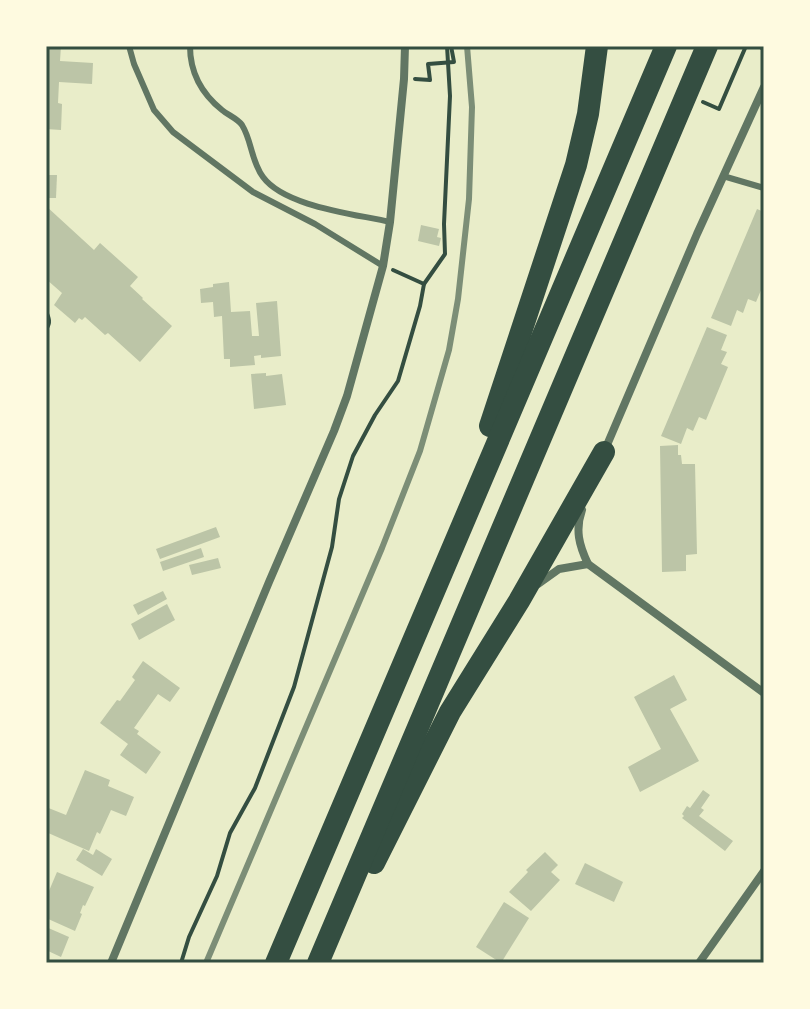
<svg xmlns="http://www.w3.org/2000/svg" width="810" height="1009" viewBox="0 0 810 1009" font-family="Helvetica,sans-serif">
  <rect width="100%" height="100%" fill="#e9edc9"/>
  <g fill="#bcc5a7">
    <polygon points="46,46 61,46 60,61 93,63 92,84 59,82 58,103 62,104 61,130 46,129"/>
    <polygon points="46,175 57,175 56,198 46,198"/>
    <polygon points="46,206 94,250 100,243 138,277 130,286 143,298 142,299 172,326 140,362 108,333 105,335 85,317 82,320 79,318 75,323 54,305 62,293 46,279"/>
    <polygon points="757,209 764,212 764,283 756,302 748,299 743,313 737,310 731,326 711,318"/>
    <polygon points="421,225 439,229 437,237 441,238 439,246 418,241"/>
    <polygon points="229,282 231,312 250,311 252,336 259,336 256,303 277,301 281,356 261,358 261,355 254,356 255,365 230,367 230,359 224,359 222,316 214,317 213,302 201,303 200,289 213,287 213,284"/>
    <polygon points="707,327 727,335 721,350 727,352 721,364 728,367 706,420 699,417 693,431 687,428 681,444 661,436"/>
    <polygon points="266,373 266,376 282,374 286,405 254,409 251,374"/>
    <polygon points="678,445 678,455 681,455 682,464 695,464 697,554 686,555 686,571 662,572 660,446"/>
    <polygon points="216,527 220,537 160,559 156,549"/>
    <polygon points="201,548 204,557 163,571 160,562"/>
    <polygon points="218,558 221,568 192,575 189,565"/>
    <polygon points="163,591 167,599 138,615 133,605"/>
    <polygon points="167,604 175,620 139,640 131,624"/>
    <polygon points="143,661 180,688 170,702 158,694 134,728 139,731 137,734 161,752 146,774 120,755 128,744 100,723 117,700 120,701 135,680 132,677"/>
    <polygon points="674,675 687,700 670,709 699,761 640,792 628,767 661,749 634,697"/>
    <polygon points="85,770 110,780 108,786 134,797 126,816 111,810 100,834 97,832 89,851 46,832 46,807 66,815"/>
    <polygon points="703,790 710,795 701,808 704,810 699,816 733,841 725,851 682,818 684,816 682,814 687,806 690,808"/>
    <polygon points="83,849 93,855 96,849 112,859 102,876 76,860"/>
    <polygon points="545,852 558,865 551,872 560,880 531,911 509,892 528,872 526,870"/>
    <polygon points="585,863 623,882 614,902 575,884"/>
    <polygon points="57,872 94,887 85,906 83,905 80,913 82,914 75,931 46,918 46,898"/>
    <polygon points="504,902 529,918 501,963 476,947"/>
    <polygon points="46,927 69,937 61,957 46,950"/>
  </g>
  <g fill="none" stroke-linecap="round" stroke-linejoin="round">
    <g stroke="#344e41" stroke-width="4">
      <polyline points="758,46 764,49"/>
      <polyline points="415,79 430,80 428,64 454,62 451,46"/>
      <polyline points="703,102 719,109 746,46"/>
      <polyline points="393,270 424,284"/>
      <path d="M 46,311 C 49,318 51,323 46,329"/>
      <polyline points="181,963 189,937 217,876 230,833 255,788 294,687 332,547 339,499 353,456 375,415 398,381 420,306 424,284 445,254 444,224 450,96 447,46"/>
    </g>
    <g stroke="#617663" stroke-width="6">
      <polyline points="129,46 134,64 154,110 173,132 253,192 315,224 383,266"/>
      <path d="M 190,46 C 190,72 202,94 222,110 C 228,115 238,119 242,125 C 252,141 251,161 263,177 C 285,207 356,214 390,222"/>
      <polyline points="723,176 764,188"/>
    </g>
    <g stroke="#617663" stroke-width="8">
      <polyline points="604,452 697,234 764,87"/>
      <path d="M 582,510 C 575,530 579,545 588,564 L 764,693"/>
      <polyline points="538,584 559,569 588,564"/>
      <polyline points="111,963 269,582 334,431 347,396 383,266 390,222 404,79 405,46"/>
      <polyline points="699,963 764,871"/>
    </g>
    <g stroke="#344e41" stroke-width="22">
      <polyline points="490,426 576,165 588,114 597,46"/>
      <polyline points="374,863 450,712 519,601 604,452"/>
      <polyline points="276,963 666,46"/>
      <polyline points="318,963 707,46"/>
    </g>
    <polyline stroke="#7c8e77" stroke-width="6" points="206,963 382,548 420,451 449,350 458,299 469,199 472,107 467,46"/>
  </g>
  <rect width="810" height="1009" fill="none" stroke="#fefae0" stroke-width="96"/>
  <rect x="48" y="48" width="714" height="913" fill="none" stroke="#344e41" stroke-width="3"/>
</svg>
